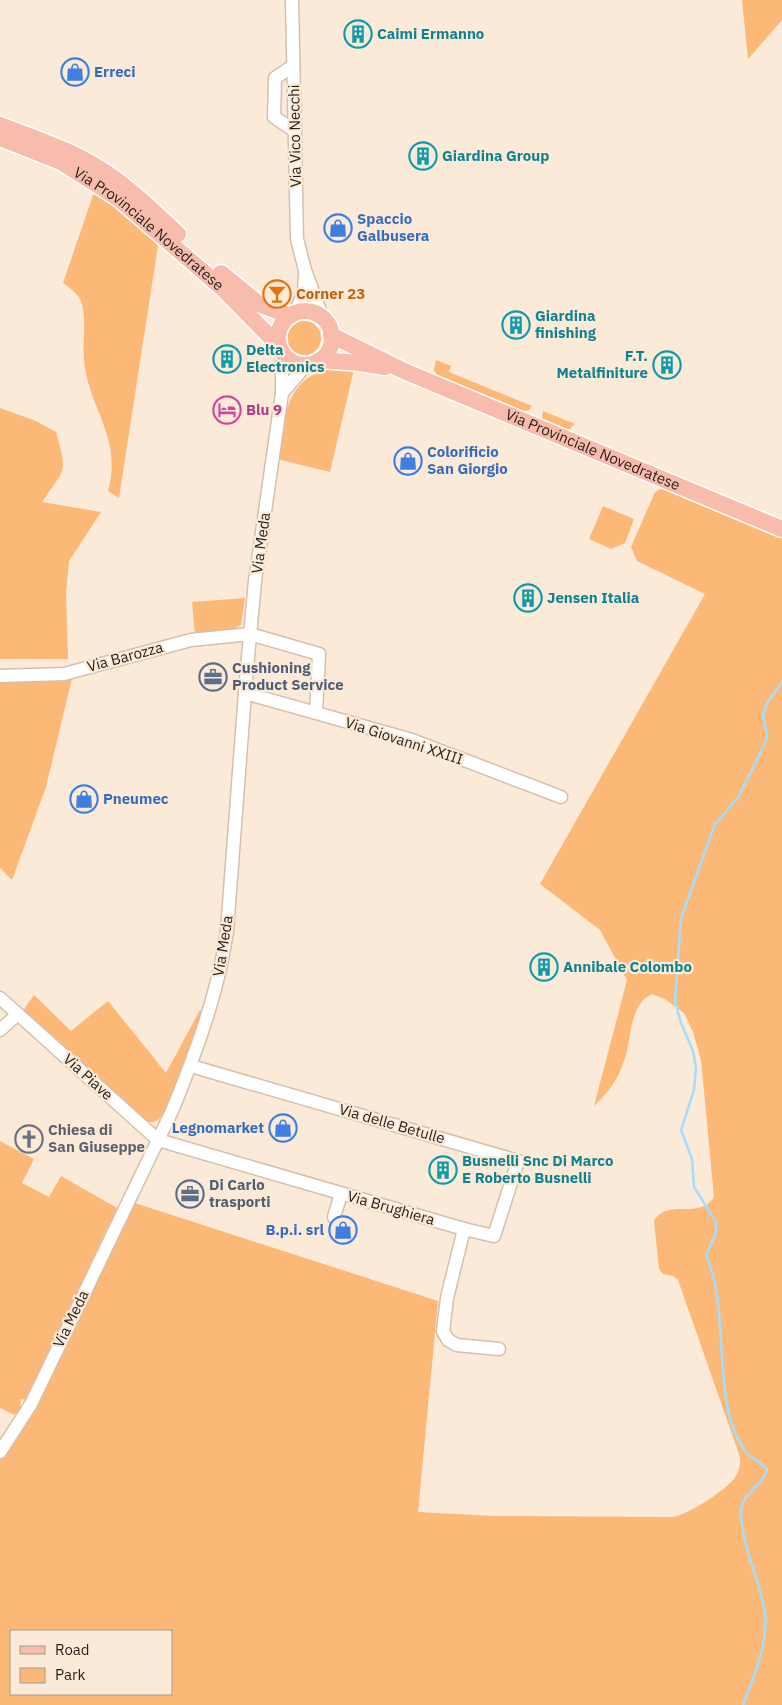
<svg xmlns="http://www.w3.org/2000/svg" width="782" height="1705" viewBox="0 0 782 1705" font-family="'IBM Plex Sans',sans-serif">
  <rect width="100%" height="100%" fill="#fcead9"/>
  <g fill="#fcb877" fill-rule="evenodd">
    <polygon points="742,0 782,0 782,20 748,59"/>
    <path d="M 94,192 L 159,239 L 119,498 L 108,491 C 123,437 88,408 84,360 C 82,341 88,317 80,299 C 77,293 68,287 63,283 Z"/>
    <circle cx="304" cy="338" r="17"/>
    <polygon points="436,360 451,366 449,372 532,406 529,410 519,412 440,380 434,370"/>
    <path d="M 331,368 L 354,369 L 330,472 L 277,459 C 285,419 284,379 331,368 Z"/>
    <path d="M 0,408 L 36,421 L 56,432 C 68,475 65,467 42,502 L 101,512 L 69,561 L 66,593 L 68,659 L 0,659 Z"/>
    <polygon points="543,411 575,424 566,432 544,423 542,419"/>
    <path d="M 664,487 L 782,537 L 782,1705 L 0,1705 L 0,1460 L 28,1417 L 125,1216 L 135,1203 L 438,1301 L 418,1512 L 495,1516 L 673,1517 C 689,1514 727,1490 736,1476 C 740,1470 740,1464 740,1457 L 678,1280 L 673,1276 L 663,1274 L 659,1269 L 654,1221 C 666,1198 701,1220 714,1197 L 701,1060 L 693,1032 L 684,1013 L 665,999 L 652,994 C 629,1005 632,1036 625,1058 C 619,1078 609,1092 594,1106 L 627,980 L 600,930 L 540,884 L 705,594 L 637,561 L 631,547 L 655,492 ZM 11,1631 L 171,1631 L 171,1694 L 11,1694 Z"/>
    <polygon points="603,506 634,519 625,543 611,549 589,539"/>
    <polygon points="245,598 241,625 230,631 195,636 192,602"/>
    <polygon points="72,678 46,787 12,880 0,868 0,682"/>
    <path d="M 34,995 L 71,1031 L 108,1001 L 166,1073 L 200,1010 L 205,1013 L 163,1115 C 157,1122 153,1124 144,1120 L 22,1012 Z"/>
    <polygon points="0,1141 34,1159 22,1183 49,1197 61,1176 117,1208 26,1400 21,1399 20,1411 15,1415 0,1408"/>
  </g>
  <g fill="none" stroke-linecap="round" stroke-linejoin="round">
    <path stroke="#a3defe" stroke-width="2.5" d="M 743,1705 C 754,1677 768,1644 765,1613 C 760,1580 742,1548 741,1513 C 741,1492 763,1487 767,1469 C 761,1462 752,1459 746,1452 C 709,1403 732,1313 706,1255 L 716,1233 L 716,1222 L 694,1187 L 692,1159 L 681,1130 L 694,1090 L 696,1068 L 693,1051 L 681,1023 L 675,1001 L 681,918 L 715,824 L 739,796 L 764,746 L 767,736 L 763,714 L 768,701 L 782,682"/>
    <g stroke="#d6c0ad" stroke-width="15">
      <g id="minor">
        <polyline points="292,0 297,239 305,270 323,319"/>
        <polyline points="293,66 275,78 274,117 295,131"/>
        <polyline points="295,313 304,292 305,275"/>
        <polyline points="282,393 306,365"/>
        <polyline points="0,676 64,674 191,640 250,634 319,654 316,713"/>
        <polyline points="245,693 412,740 561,797"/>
        <polyline points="0,998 158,1140 464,1229 447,1298 443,1331 448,1340 457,1345 499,1349"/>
        <polyline points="0,1030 18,1014"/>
        <polyline points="191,1066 518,1161 494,1236 464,1229"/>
        <polyline points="334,1217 341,1194"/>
        <path d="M 0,1452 L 31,1404 L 172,1111 C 196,1052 218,994 227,931 L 246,679 L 255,581 L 282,393 L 282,352"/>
      </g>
    </g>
    <g stroke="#fff" stroke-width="19">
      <g id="major">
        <path d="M 0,125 C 34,138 71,150 102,170 C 130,188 154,212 178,234"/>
        <path id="s1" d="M 0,138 L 61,162 L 119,199 L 222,288 L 279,346"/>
        <polyline points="221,273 259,304 290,316"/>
        <circle cx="305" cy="338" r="27"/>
        <path id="s2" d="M 331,335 L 404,371 L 782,529"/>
        <polyline points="320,360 360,363 385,367"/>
      </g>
    </g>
    <use href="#minor" stroke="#fff" stroke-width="12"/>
    <use href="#major" stroke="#f8bcad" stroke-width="16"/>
  </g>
  <defs>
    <g id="building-ring" transform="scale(1.4375)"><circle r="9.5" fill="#fcead9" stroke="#0f9aa8" stroke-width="1.5"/><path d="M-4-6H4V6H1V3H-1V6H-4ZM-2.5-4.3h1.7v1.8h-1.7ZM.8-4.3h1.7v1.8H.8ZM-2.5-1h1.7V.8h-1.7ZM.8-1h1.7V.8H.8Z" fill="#0f9aa8"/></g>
    <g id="shop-ring" transform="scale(1.4375)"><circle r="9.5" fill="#fcead9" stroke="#3f7fe0" stroke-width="1.5"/><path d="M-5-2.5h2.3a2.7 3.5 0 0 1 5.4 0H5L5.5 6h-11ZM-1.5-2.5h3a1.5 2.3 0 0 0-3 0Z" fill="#3f7fe0"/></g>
    <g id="bar-ring" transform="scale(1.4375)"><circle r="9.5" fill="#fcead9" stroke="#e8710a" stroke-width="1.5"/><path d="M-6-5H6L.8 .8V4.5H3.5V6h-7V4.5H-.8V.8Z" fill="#e8710a"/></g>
    <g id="hotel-ring" transform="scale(1.4375)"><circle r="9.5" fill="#fcead9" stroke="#d1479c" stroke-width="1.5"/><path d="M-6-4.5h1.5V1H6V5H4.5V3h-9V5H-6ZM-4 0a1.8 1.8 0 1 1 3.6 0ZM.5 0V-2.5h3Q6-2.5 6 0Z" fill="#d1479c"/></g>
    <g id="office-ring" transform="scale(1.4375)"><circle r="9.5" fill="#fcead9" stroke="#5c6f8a" stroke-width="1.5"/><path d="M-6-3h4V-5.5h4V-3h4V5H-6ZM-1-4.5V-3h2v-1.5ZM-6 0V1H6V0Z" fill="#5c6f8a"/></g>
    <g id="church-ring" transform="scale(1.4375)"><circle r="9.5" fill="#fcead9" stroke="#6b7280" stroke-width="1.5"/><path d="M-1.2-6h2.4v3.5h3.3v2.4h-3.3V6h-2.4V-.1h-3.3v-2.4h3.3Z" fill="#6b7280"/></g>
  </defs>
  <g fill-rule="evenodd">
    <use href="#building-ring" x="358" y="34"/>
    <use href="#shop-ring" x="75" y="72"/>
    <use href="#building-ring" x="423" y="156"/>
    <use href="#shop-ring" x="338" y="228"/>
    <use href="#bar-ring" x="277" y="294"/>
    <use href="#building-ring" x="516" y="325"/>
    <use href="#building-ring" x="227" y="359"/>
    <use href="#building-ring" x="667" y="365"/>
    <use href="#hotel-ring" x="227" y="410"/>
    <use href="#shop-ring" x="408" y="461"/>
    <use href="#building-ring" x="528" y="598"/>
    <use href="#office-ring" x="213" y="677"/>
    <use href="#shop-ring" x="84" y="799"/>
    <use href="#building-ring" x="544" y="967"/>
    <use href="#shop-ring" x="283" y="1128"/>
    <use href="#church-ring" x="29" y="1139"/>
    <use href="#building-ring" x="443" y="1170"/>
    <use href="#office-ring" x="190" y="1194"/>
    <use href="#shop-ring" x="343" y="1230"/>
  </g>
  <g text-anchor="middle" stroke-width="4.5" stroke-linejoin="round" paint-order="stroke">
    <g font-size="15" font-weight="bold" fill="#0d838f" stroke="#fcead9" text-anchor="start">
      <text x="377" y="39">Caimi Ermanno</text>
      <text x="442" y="161">Giardina Group</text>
      <text x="535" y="321">Giardina<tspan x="535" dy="17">finishing</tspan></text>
      <text x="246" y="355">Delta<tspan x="246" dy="17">Electronics</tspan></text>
      <text x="648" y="361" text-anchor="end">F.T.<tspan x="648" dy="17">Metalfiniture</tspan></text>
      <text x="547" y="603">Jensen Italia</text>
      <text x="563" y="972">Annibale Colombo</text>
      <text x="462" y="1166">Busnelli Snc Di Marco<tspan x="462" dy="17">E Roberto Busnelli</tspan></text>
    </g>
    <g font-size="15" font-weight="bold" fill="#366cbe" stroke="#fcead9" text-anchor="start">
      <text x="94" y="77">Erreci</text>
      <text x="357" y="224">Spaccio<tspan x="357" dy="17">Galbusera</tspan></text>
      <text x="427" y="457">Colorificio<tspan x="427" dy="17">San Giorgio</tspan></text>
      <text x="103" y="804">Pneumec</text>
      <text x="264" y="1133" text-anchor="end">Legnomarket</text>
      <text x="324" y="1235" text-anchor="end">B.p.i. srl</text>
    </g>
    <g font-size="15" fill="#251d16" stroke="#fcead9">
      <text transform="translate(295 136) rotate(-91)" y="5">Via Vico Necchi</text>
      <text dy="5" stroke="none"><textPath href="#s1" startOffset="176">Via Provinciale Novedratese</textPath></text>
      <text dy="5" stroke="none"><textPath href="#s2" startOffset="286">Via Provinciale Novedratese</textPath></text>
      <text transform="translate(261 543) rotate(-82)" y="5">Via Meda</text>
      <text transform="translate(125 657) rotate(-15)" y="5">Via Barozza</text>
      <text transform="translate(404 741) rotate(18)" y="5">Via Giovanni XXIII</text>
      <text transform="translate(223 946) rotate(-81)" y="5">Via Meda</text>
      <text transform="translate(88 1077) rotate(42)" y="5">Via Piave</text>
      <text transform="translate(392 1124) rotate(16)" y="5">Via delle Betulle</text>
      <text transform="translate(391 1208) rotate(16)" y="5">Via Brughiera</text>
      <text transform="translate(71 1319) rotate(-64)" y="5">Via Meda</text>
    </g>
    <g font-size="15" font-weight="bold" fill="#c56008" stroke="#fcead9" text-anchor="start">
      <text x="296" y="299">Corner 23</text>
    </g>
    <g font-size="15" font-weight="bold" fill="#b23c85" stroke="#fcead9" text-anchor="start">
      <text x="246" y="415">Blu 9</text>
    </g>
    <g font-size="15" font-weight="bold" fill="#4e5e75" stroke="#fcead9" text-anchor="start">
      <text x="232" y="673">Cushioning<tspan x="232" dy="17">Product Service</tspan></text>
      <text x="209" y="1190">Di Carlo<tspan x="209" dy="17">trasporti</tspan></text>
    </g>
    <g font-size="15" font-weight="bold" fill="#5b616d" stroke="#fcead9" text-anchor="start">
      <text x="48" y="1135">Chiesa di<tspan x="48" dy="17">San Giuseppe</tspan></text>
    </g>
  </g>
  <rect x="10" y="1630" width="162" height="65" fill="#fcead9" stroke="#a6988b"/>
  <rect x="20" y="1646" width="25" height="8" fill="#f8bcad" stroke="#a6988b"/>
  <text x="55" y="1655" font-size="15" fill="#251d16">Road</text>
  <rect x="20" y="1668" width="25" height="15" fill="#fcb877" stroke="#a6988b"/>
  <text x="55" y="1680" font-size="15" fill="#251d16">Park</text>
</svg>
